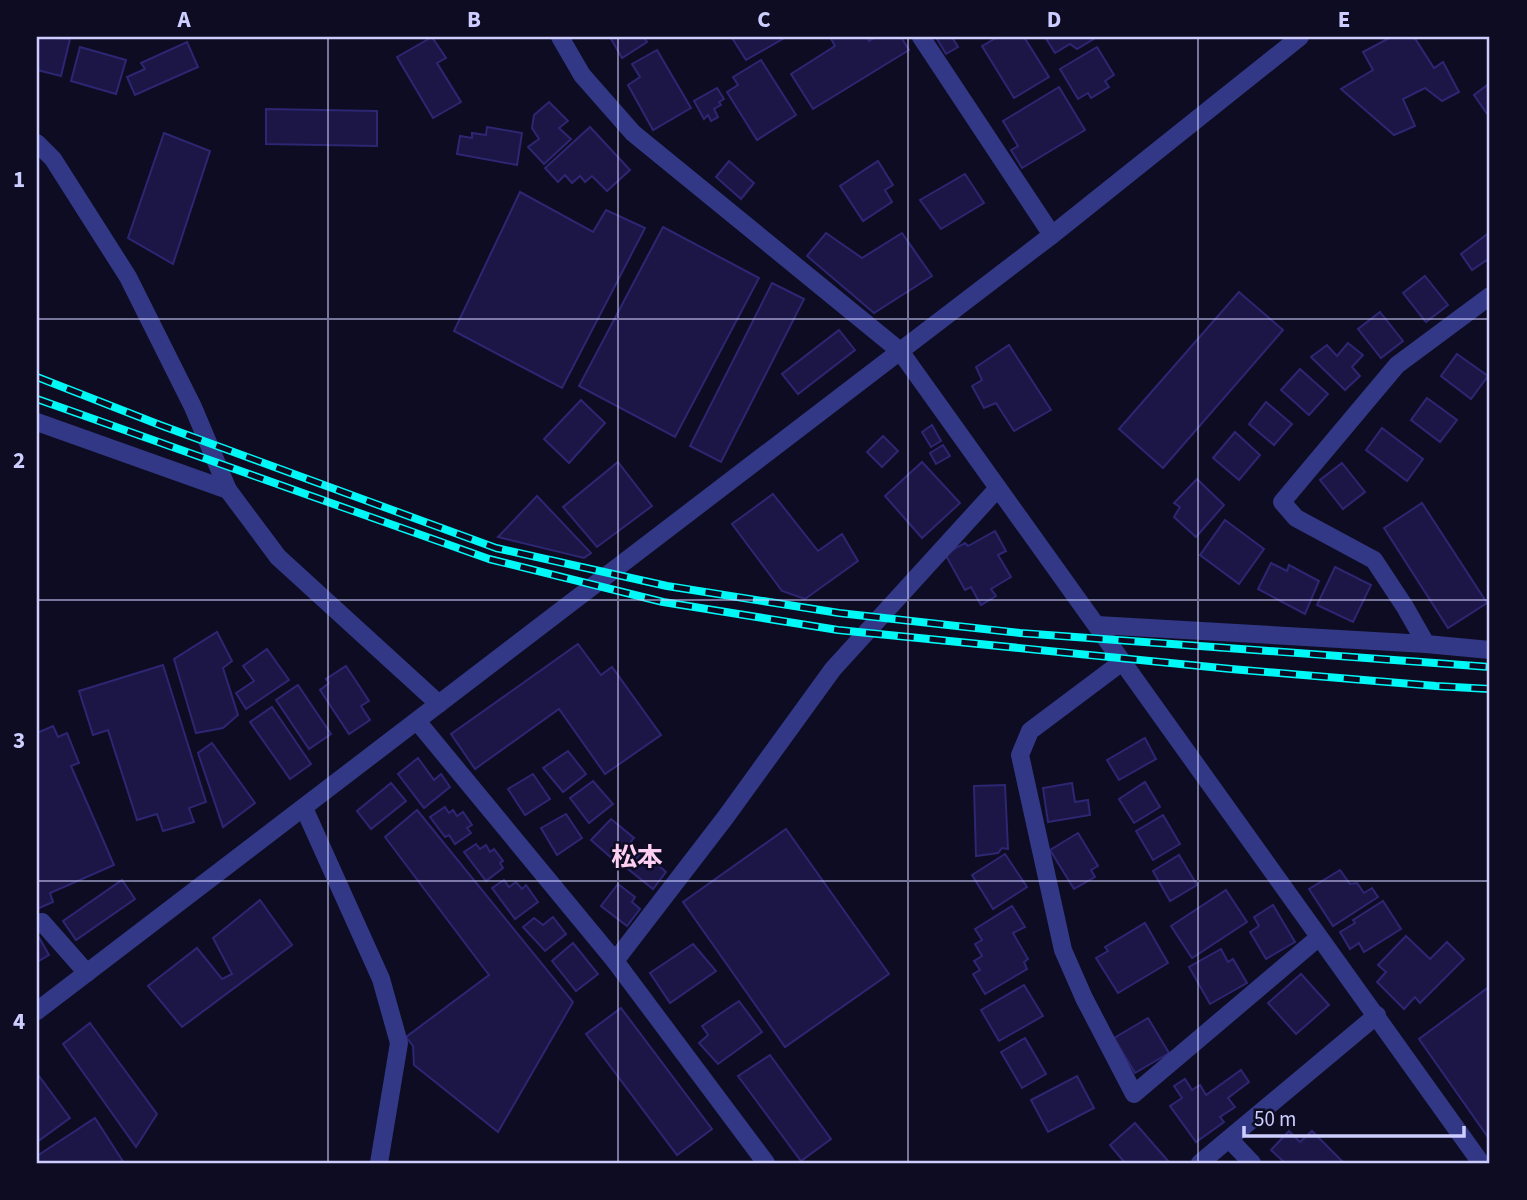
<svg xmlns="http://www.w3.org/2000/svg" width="1527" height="1200" viewBox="0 0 1527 1200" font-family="'Source Sans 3','Noto Sans JP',sans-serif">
  <rect width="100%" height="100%" fill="#0d0c22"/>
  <g fill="#1b1645" stroke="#2d2673" stroke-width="2">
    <polygon points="37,37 70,39 61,76 37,70"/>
    <polygon points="432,37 446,58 437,63 461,102 433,118 397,57"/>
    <polygon points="610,37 644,37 647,42 622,58"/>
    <polygon points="734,37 786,37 746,60 732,38"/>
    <polygon points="830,37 867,37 869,41 876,37 901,37 909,50 813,109 791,74 835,46"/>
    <polygon points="941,37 952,37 958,47 946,54 937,39"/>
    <polygon points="998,37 1024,37 1049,77 1014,98 982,46"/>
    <polygon points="1045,37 1097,37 1077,49 1070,44 1055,53"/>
    <polygon points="1391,37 1414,37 1434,68 1443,62 1459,92 1442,101 1425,88 1403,99 1415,126 1394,135 1341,89 1373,70 1363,52"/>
    <polygon points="187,42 198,67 135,95 127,77 145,69 141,63"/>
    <polygon points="80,47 126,60 116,94 71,81"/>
    <polygon points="1097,47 1114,75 1105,81 1109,87 1091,98 1088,93 1078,99 1060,69"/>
    <polygon points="657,50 691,108 653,130 628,85 640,77 632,64"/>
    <polygon points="761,60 796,115 757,140 727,92 738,85 733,77"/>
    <polygon points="1490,83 1490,118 1474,95"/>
    <polygon points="1059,87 1085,130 1022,168 1011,150 1018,146 1003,121"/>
    <polygon points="717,88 724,99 719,102 721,105 714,109 718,117 711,121 708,115 704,119 694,101"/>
    <polygon points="549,102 568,121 559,128 571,139 544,164 528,147 539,139 532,128 534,115"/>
    <polygon points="266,109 377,111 377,146 266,144"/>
    <polygon points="487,127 522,133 517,165 457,154 460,136 472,138 472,133 486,135"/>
    <polygon points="590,127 630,170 607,191 592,176 585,182 580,176 572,183 565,175 558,182 545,168"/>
    <polygon points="164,133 210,151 173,264 128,238"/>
    <polygon points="729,161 754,183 741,199 716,177"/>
    <polygon points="878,161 893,185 885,190 892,202 863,221 840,186"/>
    <polygon points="965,174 984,203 941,229 920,200"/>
    <polygon points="520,192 593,232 606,210 645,228 562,388 454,331"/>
    <polygon points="663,227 759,278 675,437 579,386"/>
    <polygon points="1490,232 1490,265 1487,260 1472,270 1461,254"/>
    <polygon points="826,233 862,258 902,233 932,276 874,313 807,256"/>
    <polygon points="1425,276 1448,305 1426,322 1403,293"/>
    <polygon points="772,283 804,299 721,462 690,446"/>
    <polygon points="1239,292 1283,330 1163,468 1119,429"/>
    <polygon points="1380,312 1403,341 1381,358 1358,329"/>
    <polygon points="839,330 855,350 798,394 782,374"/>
    <polygon points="1348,343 1363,355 1352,367 1360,376 1345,390 1311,357 1327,345 1337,356"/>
    <polygon points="1009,345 1051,410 1014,431 996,403 984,408 972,386 982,380 976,367"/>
    <polygon points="1457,354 1488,376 1471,399 1441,376"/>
    <polygon points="1300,369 1328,394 1309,415 1281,390"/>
    <polygon points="1427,398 1457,420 1440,442 1411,420"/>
    <polygon points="581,400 605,423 569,463 544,439"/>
    <polygon points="1266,402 1292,424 1274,445 1249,424"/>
    <polygon points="932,425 941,441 931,447 922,432"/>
    <polygon points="1382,428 1423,459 1407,481 1366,450"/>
    <polygon points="1235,432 1260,455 1239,480 1213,458"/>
    <polygon points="883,436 898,451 882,467 867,452"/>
    <polygon points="943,445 950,456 936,464 930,453"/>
    <polygon points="618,462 652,506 597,547 563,507"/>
    <polygon points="922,462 960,503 922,538 885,496"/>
    <polygon points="1342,463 1365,492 1343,509 1320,480"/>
    <polygon points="1197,479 1224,505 1196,537 1174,517 1180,507 1174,503"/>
    <polygon points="773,494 818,551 842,534 858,561 805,599 782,591 732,524"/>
    <polygon points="537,496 591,553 584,558 498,537"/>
    <polygon points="1422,503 1487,603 1448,628 1384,528"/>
    <polygon points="1225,520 1264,549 1239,584 1200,555"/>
    <polygon points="995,531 1006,551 998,555 1011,577 991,589 996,596 981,605 971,587 965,590 945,554 965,543 968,546"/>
    <polygon points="1271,563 1287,571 1289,565 1319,581 1305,614 1258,589"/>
    <polygon points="1335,567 1371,585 1353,622 1317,605"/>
    <polygon points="217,632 232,661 223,668 238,715 223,728 196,733 174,659"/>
    <polygon points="578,644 601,675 612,667 661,735 605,774 559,709 475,769 451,734"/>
    <polygon points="267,649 289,680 246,709 236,693 254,681 243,666"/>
    <polygon points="163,665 206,802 189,808 194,822 163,831 157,814 137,820 108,730 93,735 79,691"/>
    <polygon points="346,666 369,701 361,706 370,720 349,734 320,690 329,683 326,679"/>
    <polygon points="298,685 331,734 309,749 276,700"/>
    <polygon points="272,707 311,764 290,779 250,722"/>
    <polygon points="53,726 58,737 67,733 79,763 71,766 114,865 50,893 53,902 37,909 37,733"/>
    <polygon points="1145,738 1156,759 1119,780 1107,760"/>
    <polygon points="212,743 255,803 223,827 198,753"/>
    <polygon points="568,751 586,774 563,792 543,768"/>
    <polygon points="418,758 434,780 441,774 450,787 424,808 398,774"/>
    <polygon points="533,774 550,799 525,815 508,789"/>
    <polygon points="593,781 613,804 589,823 570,798"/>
    <polygon points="1145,782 1160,807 1134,823 1119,799"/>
    <polygon points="391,783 406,801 371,829 357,811"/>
    <polygon points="1072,783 1075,802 1088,800 1090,815 1048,822 1043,788"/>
    <polygon points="1005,785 1008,849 1002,848 998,853 976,856 974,786"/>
    <polygon points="445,807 449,813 453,810 457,816 463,812 472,825 467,828 471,833 455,844 449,835 445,837 430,817"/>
    <polygon points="417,810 573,1002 498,1132 414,1065 413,1046 406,1037 489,975 385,837"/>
    <polygon points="566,814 582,838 557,855 541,828"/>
    <polygon points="1163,815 1180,844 1153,860 1136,831"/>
    <polygon points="611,819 634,838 615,861 591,840"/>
    <polygon points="786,829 889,974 785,1047 683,902"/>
    <polygon points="1078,833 1098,866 1091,870 1095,877 1074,889 1050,850"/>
    <polygon points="476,844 480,849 486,845 490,852 494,849 503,861 500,863 503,868 486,881 464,852"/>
    <polygon points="645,847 662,861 658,865 666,872 653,889 628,869"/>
    <polygon points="1005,854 1027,887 993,909 972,875"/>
    <polygon points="1179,855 1197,885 1170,901 1153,871"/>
    <polygon points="1340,870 1350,884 1357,883 1364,893 1372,888 1378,897 1333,926 1309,889"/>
    <polygon points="122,880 135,899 76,940 63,921"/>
    <polygon points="504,880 509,887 516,882 522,889 526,885 538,902 515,919 492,888"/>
    <polygon points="618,884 635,897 632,902 640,909 627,926 601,906"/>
    <polygon points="1226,890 1247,922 1192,958 1171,926"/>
    <polygon points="260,900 292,945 182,1027 148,986 197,948 222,979 232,974 213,938"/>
    <polygon points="1383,901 1401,929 1364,952 1359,943 1350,949 1340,932 1355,923 1353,920"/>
    <polygon points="1273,905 1295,942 1266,959 1250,932 1259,926 1254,917"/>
    <polygon points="1012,906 1025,927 1013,933 1028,959 1024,962 1027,969 985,994 973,974 980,970 974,961 982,956 975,944 982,940 975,929"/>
    <polygon points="553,917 566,934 545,951 523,927 534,918 543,925"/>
    <polygon points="1145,923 1168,963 1118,993 1096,958 1108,951 1105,947"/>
    <polygon points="37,934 49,955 37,962"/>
    <polygon points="1406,936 1430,959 1447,942 1464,959 1420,1003 1415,997 1404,1009 1377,982 1386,972 1378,965"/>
    <polygon points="573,943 598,974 576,991 552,961"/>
    <polygon points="693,944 716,971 670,1003 650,973"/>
    <polygon points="1221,949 1228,962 1233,959 1247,983 1210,1004 1189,967"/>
    <polygon points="1301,974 1329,1005 1296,1034 1268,1003"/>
    <polygon points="1024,985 1043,1016 999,1041 981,1010"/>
    <polygon points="1490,986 1490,1140 1419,1039"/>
    <polygon points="739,1001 762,1032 718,1064 699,1043 708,1035 702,1026"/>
    <polygon points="621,1008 712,1129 677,1155 586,1034"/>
    <polygon points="1148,1018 1169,1053 1135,1073 1114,1038"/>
    <polygon points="90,1023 157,1114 136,1147 63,1044"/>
    <polygon points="1025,1038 1046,1074 1022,1088 1001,1052"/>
    <polygon points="770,1055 831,1139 801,1161 738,1076"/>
    <polygon points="1241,1070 1249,1082 1228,1098 1235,1107 1220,1117 1224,1122 1196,1142 1170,1106 1182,1098 1174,1086 1185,1079 1192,1090 1200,1085 1206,1095"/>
    <polygon points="39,1076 70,1118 37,1142 37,1078"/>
    <polygon points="1077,1076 1094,1108 1048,1132 1031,1100"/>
    <polygon points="95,1118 124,1163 37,1163 37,1156"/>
    <polygon points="1135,1123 1169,1162 1167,1163 1125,1163 1110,1145"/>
    <polygon points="1289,1131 1300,1142 1312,1131 1344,1163 1285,1163 1271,1150"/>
  </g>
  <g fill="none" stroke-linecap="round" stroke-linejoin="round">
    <g stroke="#323885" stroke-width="18">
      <polyline points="560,37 582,75 633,133 900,351 1481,1163"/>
      <polyline points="921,37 1052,235"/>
      <polyline points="37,143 53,159 128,277 193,407 228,490 278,557 439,704"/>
      <polyline points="37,422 228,490"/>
      <polyline points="1097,625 1426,644 1490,650"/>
      <polyline points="1426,644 1405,607 1374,560 1296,518 1282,502 1397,365 1490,296"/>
      <polyline points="1122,662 1030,731 1020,755 1063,950 1084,998 1134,1094 1318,938"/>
      <polyline points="417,721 615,961 766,1163"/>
      <polyline points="304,808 381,979 399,1043 379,1163"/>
      <polyline points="37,925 42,922 87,973"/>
      <polyline points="615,961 725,818 833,669 998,488"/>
      <polyline points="37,1011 1052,235 1300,37"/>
      <polyline points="1230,1140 1252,1163"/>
      <polyline points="1200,1163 1377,1015"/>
    </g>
    <g stroke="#00f8f7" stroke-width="8">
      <g id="rail">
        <polyline points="37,377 160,425 496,548 667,586 839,613 1020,633 1490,667"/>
        <polyline points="37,399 489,559 663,602 838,630 1231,669 1436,686 1490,689"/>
      </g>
    </g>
    <use href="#rail" stroke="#0d0c22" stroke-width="5" stroke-dasharray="16" stroke-linecap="butt"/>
  </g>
  <path fill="none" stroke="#cdcdff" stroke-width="2" stroke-opacity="0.55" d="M 328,37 L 328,1163M 618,37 L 618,1163M 908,37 L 908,1163M 1198,37 L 1198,1163M 37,319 L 1490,319M 37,600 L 1490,600M 37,881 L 1490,881"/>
  <g text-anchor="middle" stroke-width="5" stroke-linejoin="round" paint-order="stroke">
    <g font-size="26" font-weight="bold" fill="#ffcff2" stroke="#0d0c22">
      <text x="637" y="866">松本</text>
    </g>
  </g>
  <rect width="1527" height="1200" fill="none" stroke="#0d0c22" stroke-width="77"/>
  <path d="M1244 1126v10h220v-10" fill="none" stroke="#cdcdff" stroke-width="3.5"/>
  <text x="1254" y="1126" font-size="21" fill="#cdcdff" stroke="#0d0c22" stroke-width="5" paint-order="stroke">50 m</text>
  <rect x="38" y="38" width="1450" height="1124" fill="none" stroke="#cdcdff" stroke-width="2.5"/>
  <g font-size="23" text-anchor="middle" font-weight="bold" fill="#cdcdff">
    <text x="184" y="27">A</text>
    <text x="474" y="27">B</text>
    <text x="764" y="27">C</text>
    <text x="1054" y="27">D</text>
    <text x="1344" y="27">E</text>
    <text x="19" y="187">1</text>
    <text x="19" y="468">2</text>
    <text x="19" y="748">3</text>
    <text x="19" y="1029">4</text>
  </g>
</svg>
